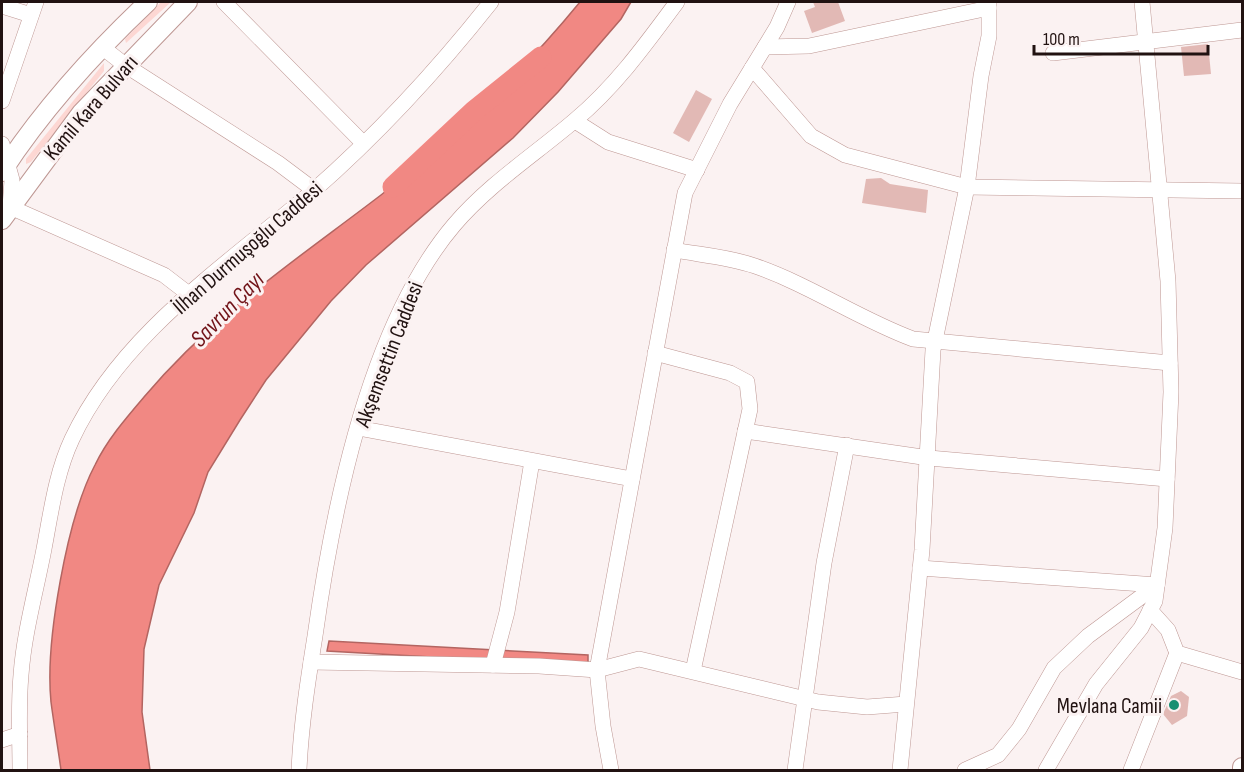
<svg xmlns="http://www.w3.org/2000/svg" width="1244" height="772" viewBox="0 0 1244 772" font-family="'Sofia Sans Condensed',sans-serif">
  <rect width="100%" height="100%" fill="#fbf2f2"/>
  <g fill="#fdd7d3">
    <polygon points="161,2 171,2 126,43 125,39"/>
    <polygon points="104,63 104,71 31,162 26,164 26,159"/>
  </g>
  <g fill="#f18883" stroke="#b36561" stroke-width="1.5">
    <path d="M 580,2 L 631,2 L 621,19 L 558,92 L 513,138 L 366,265 L 331,301 L 266,380 L 240,420 L 208,472 L 194,513 L 159,585 L 144,649 L 142,712 L 150,770 L 61,770 C 58,748 54,725 51,702 C 45,642 67,518 95,465 C 107,440 126,418 144,397 C 215,313 296,260 381,195 C 455,137 521,74 580,2 Z"/>
    <polygon points="329,641 588,655 588,666 327,651"/>
  </g>
  <g fill="none" stroke-linecap="round" stroke-linejoin="round">
    <polyline stroke="#f18883" stroke-width="21" points="393,187 474,111 541,57"/>
  </g>
  <g fill="#e2b9b5">
    <polygon points="813,2 838,2 845,21 812,33 804,11 815,7"/>
    <polygon points="1208,44 1211,74 1184,76 1181,47"/>
    <polygon points="696,90 712,99 689,142 673,133"/>
    <polygon points="881,178 890,184 928,190 926,213 862,203 866,179"/>
    <polygon points="1181,691 1189,697 1187,716 1172,725 1163,714 1171,696"/>
  </g>
  <g fill="none" stroke-linecap="round" stroke-linejoin="round">
    <g stroke="#be9793" stroke-width="16">
      <g id="minor">
        <polyline points="224,2 363,143"/>
        <polyline points="2,6 31,15"/>
        <polyline points="102,47 125,65 278,163 314,190"/>
        <polyline points="765,47 809,46 989,8"/>
        <polyline points="1053,53 1242,30"/>
        <polyline points="752,68 811,136 845,155 967,187 1242,191"/>
        <polyline points="2,101 36,2"/>
        <polyline points="575,121 608,142 697,170"/>
        <polyline points="2,144 12,180 10,207 164,275 190,295"/>
        <path d="M 674,250 C 701,255 730,257 755,266 C 810,285 859,319 913,339 L 1170,363"/>
        <polyline points="655,353 730,373 747,382 750,409 693,671"/>
        <polyline points="358,428 632,479"/>
        <polyline points="745,431 929,458 1167,479"/>
        <polyline points="920,568 1157,585"/>
        <polyline points="1150,610 1168,630 1177,653 1242,672"/>
        <polyline points="311,662 539,666 597,670 639,659 818,702 867,707 906,704"/>
        <polyline points="493,665 507,612 532,461"/>
        <polyline points="2,740 20,734"/>
        <path d="M 20,770 C 20,739 18,707 21,675 C 24,633 36,591 44,549 C 51,512 56,473 72,439 C 121,334 227,265 312,192 C 377,135 438,69 491,2"/>
        <path d="M 299,770 C 301,725 308,680 315,636 C 333,507 369,325 454,225 C 489,184 534,155 574,121 C 615,87 646,44 677,2"/>
        <polyline points="611,770 603,726 597,670 685,193 730,104 777,27 788,2"/>
        <polyline points="795,770 824,563 847,445"/>
        <polyline points="900,770 922,550 933,350 967,187 981,76 989,36 989,2"/>
        <polyline points="965,770 998,755 1019,729 1054,668 1088,636 1157,585"/>
        <polyline points="1046,770 1096,684 1141,628 1155,601 1165,528 1171,392 1168,281 1142,2"/>
        <polyline points="1131,770 1177,653"/>
      </g>
    </g>
    <g stroke="#be9793" stroke-width="20">
      <g id="major">
        <path d="M 2,172 C 43,109 94,53 148,2"/>
        <polyline points="2,220 81,113 188,2"/>
        <polyline points="1242,770 1242,767"/>
      </g>
    </g>
    <use href="#minor" stroke="#fff" stroke-width="15"/>
    <use href="#major" stroke="#fff" stroke-width="18"/>
  </g>
  <circle fill="#178f72" stroke="#fbf2f2" stroke-width="2" cx="1174" cy="705" r="6"/>
  <g text-anchor="middle" stroke-width="6" stroke-linejoin="round" paint-order="stroke">
    <g font-size="22" fill="#211211" stroke="#fbf2f2">
      <text transform="translate(90 107) rotate(-49)" y="8">Kamil Kara Bulvarı</text>
      <text transform="translate(247 247) rotate(-41)" y="8">İlhan Durmuşoğlu Caddesi</text>
      <text transform="translate(388 354) rotate(-69)" y="8">Akşemsettin Caddesi</text>
    </g>
    <g font-size="22" fill="#211211" stroke="#fbf2f2" text-anchor="end">
      <text x="1162" y="713">Mevlana Camii</text>
    </g>
    <g font-size="24" font-style="italic" fill="#711318" stroke="#fbf2f2">
      <text transform="translate(227 309) rotate(-46)" y="8">Savrun Çayı</text>
    </g>
  </g>
  <rect width="1244" height="772" fill="none" stroke="#211211" stroke-width="6"/>
  <path d="M1034 45v9h174v-9" fill="none" stroke="#211211" stroke-width="3"/>
  <text x="1043" y="45" font-size="18" fill="#211211" stroke="#fbf2f2" stroke-width="4.5" paint-order="stroke">100 m</text>
</svg>
